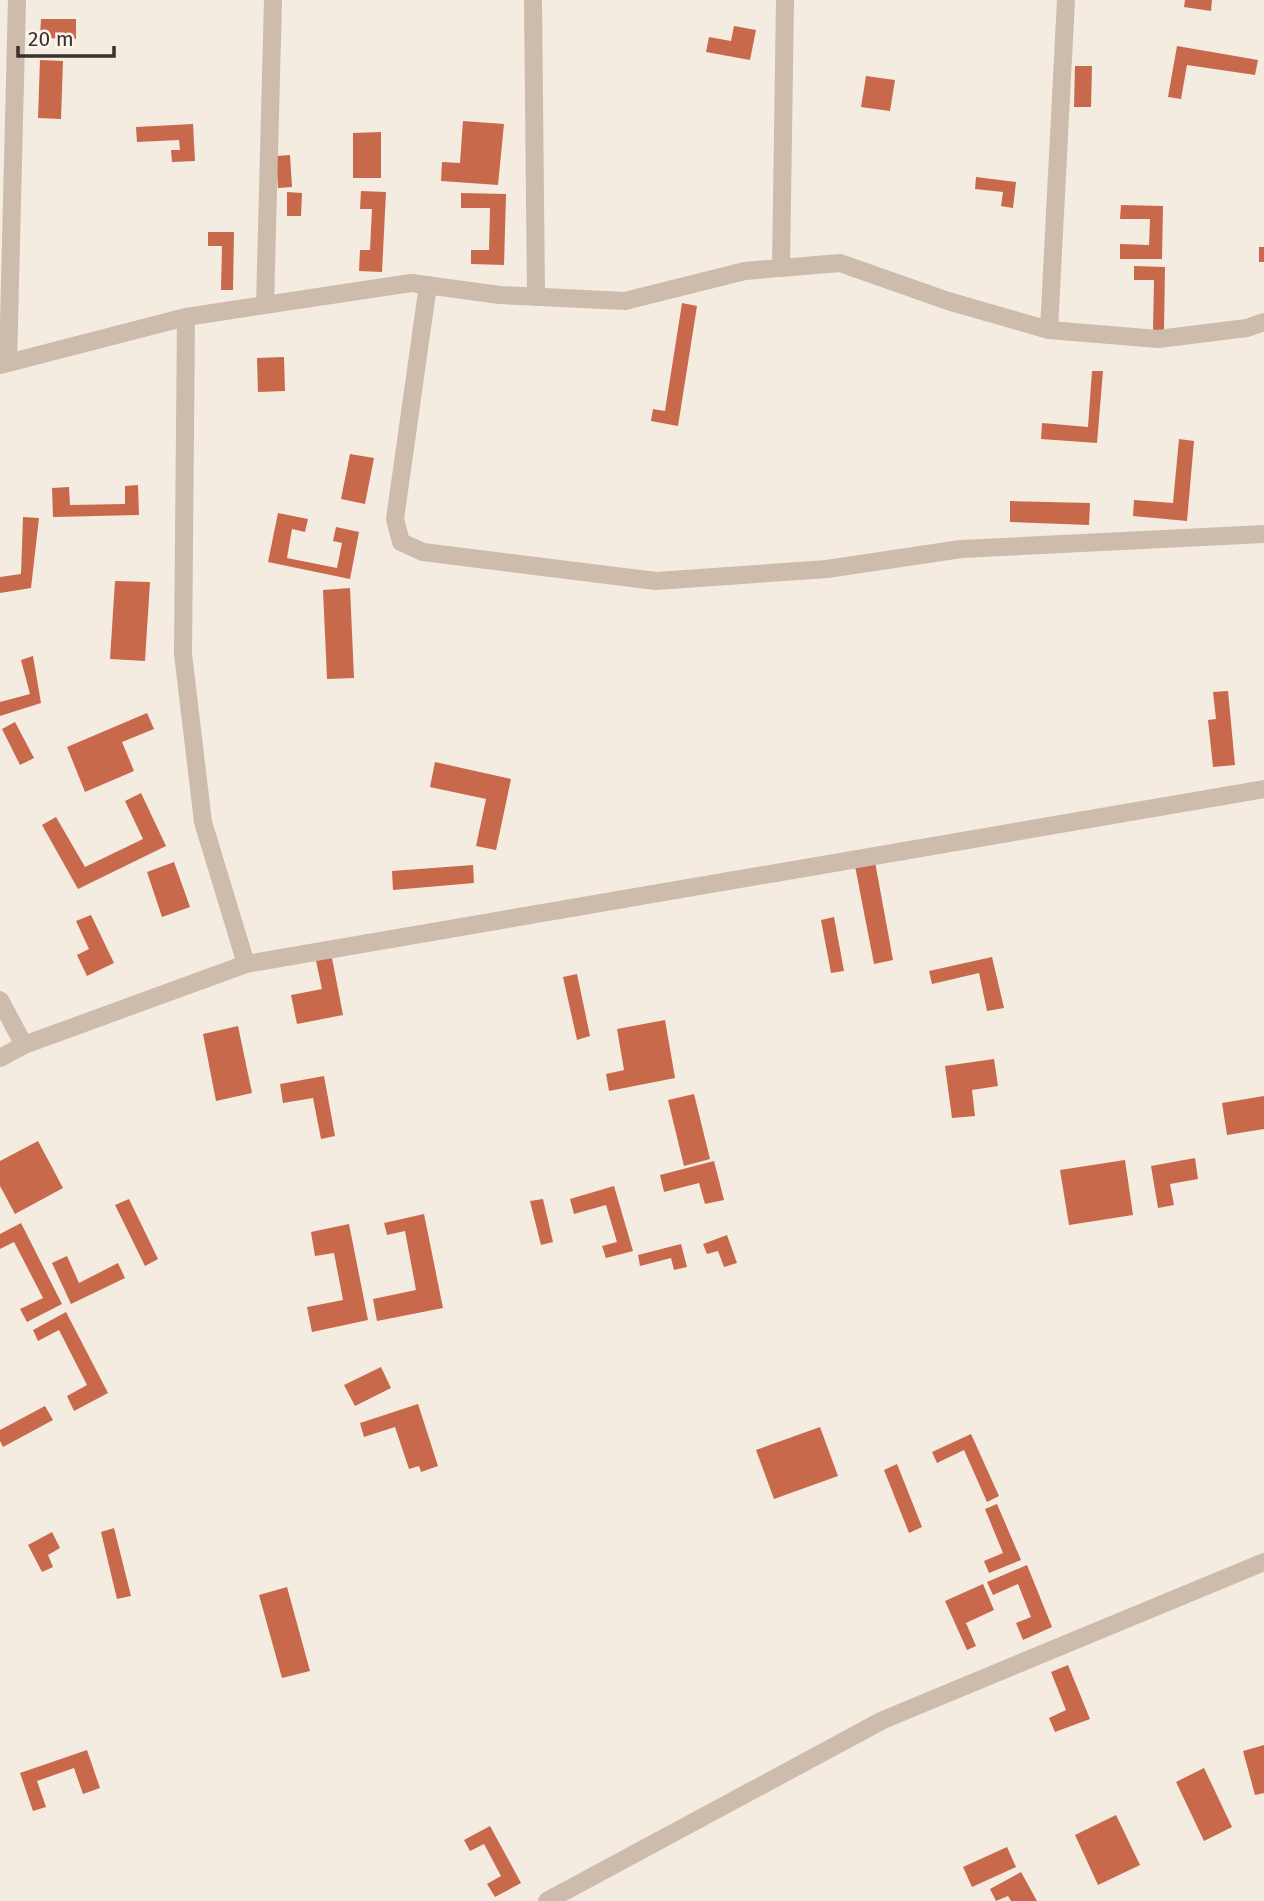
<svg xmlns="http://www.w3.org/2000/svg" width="1264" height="1901" viewBox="0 0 1264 1901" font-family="'Fira Sans',sans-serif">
  <rect width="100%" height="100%" fill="#f4ebe1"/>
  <g fill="#c8694b">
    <polygon points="1185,0 1212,0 1211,11 1184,7"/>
    <polygon points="41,19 76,19 76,39 40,38"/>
    <polygon points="734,26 756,30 750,60 706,52 709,37 731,41"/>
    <polygon points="1177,46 1258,60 1255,75 1187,65 1181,99 1168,97"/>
    <polygon points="40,60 63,61 61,119 38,118"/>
    <polygon points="1075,66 1092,66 1091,107 1074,107"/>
    <polygon points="866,76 895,80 890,111 861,107"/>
    <polygon points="463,121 504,124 498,185 441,181 442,162 460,163"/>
    <polygon points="193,124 195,161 172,162 171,150 180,150 179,140 137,142 136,127"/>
    <polygon points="381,132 381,178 353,178 353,133"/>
    <polygon points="290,155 292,187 278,188 276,156"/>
    <polygon points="976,177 1016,182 1013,208 1001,206 1003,192 975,189"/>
    <polygon points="361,191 386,192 382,272 359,271 360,250 370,250 372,209 360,209"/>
    <polygon points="287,192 302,193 301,216 287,216"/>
    <polygon points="461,193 506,194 504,265 471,264 471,250 489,250 490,208 461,208"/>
    <polygon points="1121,205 1163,206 1162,259 1120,259 1120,244 1149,245 1150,219 1120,219"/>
    <polygon points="208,232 234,232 233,290 221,290 222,246 208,246"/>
    <rect x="1259" y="247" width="5" height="15"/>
    <polygon points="1134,266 1165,267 1164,330 1153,330 1154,280 1134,280"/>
    <polygon points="682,303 697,306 678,426 651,421 653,409 665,411"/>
    <polygon points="284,357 285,391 258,392 257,358"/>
    <polygon points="1092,371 1103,371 1097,443 1041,439 1042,423 1088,427"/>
    <polygon points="1179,439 1194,441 1187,521 1133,516 1134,500 1173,503"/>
    <polygon points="350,454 374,458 365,504 341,499"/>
    <polygon points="138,485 139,515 53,517 52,488 69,487 70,505 125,504 125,486"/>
    <polygon points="1010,501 1090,503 1089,525 1010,522"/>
    <polygon points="278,513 308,519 305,532 292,529 287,558 337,568 342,543 333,541 336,527 359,532 350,579 268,562"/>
    <polygon points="23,517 39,518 31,588 0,593 0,577 21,574"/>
    <polygon points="115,581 150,582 145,661 110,659"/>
    <polygon points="350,588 354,678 327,679 323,590"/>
    <polygon points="33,656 41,703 0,716 0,702 30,694 21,660"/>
    <polygon points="1228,691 1235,765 1213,767 1208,720 1216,719 1213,692"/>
    <polygon points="147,713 154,729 122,742 134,771 85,792 67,747"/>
    <polygon points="15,722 34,758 20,765 2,729"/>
    <polygon points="435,762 511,779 496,850 476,846 486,799 430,787"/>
    <polygon points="141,793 166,846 78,889 42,825 56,817 85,867 143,839 125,801"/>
    <polygon points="174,862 190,907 162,917 147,872"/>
    <polygon points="875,862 893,960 874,964 855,866"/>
    <polygon points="473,865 474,883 393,890 392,871"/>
    <polygon points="91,915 114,963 87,976 77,955 89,949 76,921"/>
    <polygon points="834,917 844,971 831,973 821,920"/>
    <polygon points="331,953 343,1015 297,1024 291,995 322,989 315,956"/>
    <polygon points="992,957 1004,1008 987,1011 979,973 932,984 929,971"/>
    <polygon points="577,974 590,1036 577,1040 563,977"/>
    <polygon points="665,1020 675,1078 609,1091 606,1074 624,1070 617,1029"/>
    <polygon points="238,1026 252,1093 216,1101 203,1034"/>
    <polygon points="994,1059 998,1086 972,1090 975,1116 952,1118 945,1066"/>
    <polygon points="324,1076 335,1136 321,1139 313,1098 283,1103 280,1084"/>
    <polygon points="694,1094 710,1159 684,1166 668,1100"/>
    <polygon points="1264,1096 1264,1129 1227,1135 1222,1103"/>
    <polygon points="38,1141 63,1188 15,1214 0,1186 0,1161"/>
    <polygon points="1195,1158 1198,1179 1170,1184 1174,1205 1158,1208 1151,1166"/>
    <polygon points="1125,1160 1133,1215 1069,1225 1060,1170"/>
    <polygon points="714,1161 724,1200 705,1204 699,1183 664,1192 660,1175"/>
    <polygon points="614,1186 633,1251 606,1258 602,1246 617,1242 606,1205 574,1214 570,1199"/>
    <polygon points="129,1199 158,1259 145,1266 115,1205"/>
    <polygon points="543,1199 553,1242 541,1245 530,1201"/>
    <polygon points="424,1214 443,1308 377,1321 373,1299 416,1290 405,1231 387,1235 384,1223"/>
    <polygon points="21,1223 62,1304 27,1322 20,1309 43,1298 14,1242 0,1249 0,1234"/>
    <polygon points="349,1224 368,1320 312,1332 307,1307 343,1300 334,1253 315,1256 311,1232"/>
    <polygon points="727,1235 737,1263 724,1267 718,1251 707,1254 703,1244"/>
    <polygon points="681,1244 687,1267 674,1270 671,1258 640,1266 638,1255"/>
    <polygon points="67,1256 79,1283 118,1263 125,1278 71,1304 52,1263"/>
    <polygon points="66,1312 108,1393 74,1411 67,1396 87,1385 59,1330 38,1341 33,1330"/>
    <polygon points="381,1367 391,1388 355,1406 344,1385"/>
    <polygon points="418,1404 438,1466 421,1472 419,1466 409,1469 395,1427 364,1437 360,1423"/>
    <polygon points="45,1406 53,1420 3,1447 0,1441 0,1430"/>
    <polygon points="820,1427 838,1476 774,1499 756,1450"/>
    <polygon points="971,1434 999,1496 987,1502 964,1450 937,1463 932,1452"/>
    <polygon points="897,1464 922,1527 909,1533 884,1470"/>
    <polygon points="997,1504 1021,1560 989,1573 984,1561 1003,1553 985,1509"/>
    <polygon points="114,1528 131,1596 117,1599 101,1532"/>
    <polygon points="52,1532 60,1548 48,1555 53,1567 42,1572 28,1545"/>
    <polygon points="1027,1565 1052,1627 1023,1640 1016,1623 1031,1617 1018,1584 993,1595 987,1582"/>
    <polygon points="983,1584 994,1610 966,1623 976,1646 967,1650 945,1601"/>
    <polygon points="287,1587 310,1671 282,1678 259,1595"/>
    <polygon points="1068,1665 1090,1719 1055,1732 1049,1718 1066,1710 1051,1672"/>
    <polygon points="1264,1745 1264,1793 1255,1795 1243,1751"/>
    <polygon points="87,1750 100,1788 83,1794 74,1768 37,1781 46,1807 33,1811 20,1773"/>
    <polygon points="1204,1768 1232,1827 1204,1841 1176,1782"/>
    <polygon points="1116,1815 1140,1865 1098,1885 1075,1835"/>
    <polygon points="490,1826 521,1883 495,1897 487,1884 501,1876 484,1844 470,1851 464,1840"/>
    <polygon points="1007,1847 1016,1867 972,1887 963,1867"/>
    <polygon points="1021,1872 1037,1901 1011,1901 1008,1896 996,1901 990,1889"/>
  </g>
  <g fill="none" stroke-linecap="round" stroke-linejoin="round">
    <g stroke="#cdbbac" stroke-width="18">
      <polyline points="533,0 536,297"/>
      <polyline points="781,268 785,0"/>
      <polyline points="428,285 395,519 401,542 423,552 656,581 827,569 961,549 1264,534"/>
      <polyline points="265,305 273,0"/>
      <polyline points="186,317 183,654 203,822 246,964"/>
      <polyline points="1049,330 1066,0"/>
      <polyline points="8,363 17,0"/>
      <polyline points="0,365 186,317 411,283 500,295 625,301 745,271 840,263 948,301 1049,330 1158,339 1247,328 1264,322"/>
      <polyline points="0,1000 24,1045"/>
      <polyline points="0,1058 24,1045 246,964 1264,789"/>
      <polyline points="547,1901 883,1720 1264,1562"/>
    </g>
  </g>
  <path d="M18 46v10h96v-10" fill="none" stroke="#3b302b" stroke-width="3.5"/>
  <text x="28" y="46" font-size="21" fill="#3b302b" stroke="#fbf5ee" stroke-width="5" paint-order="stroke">20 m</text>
</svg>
